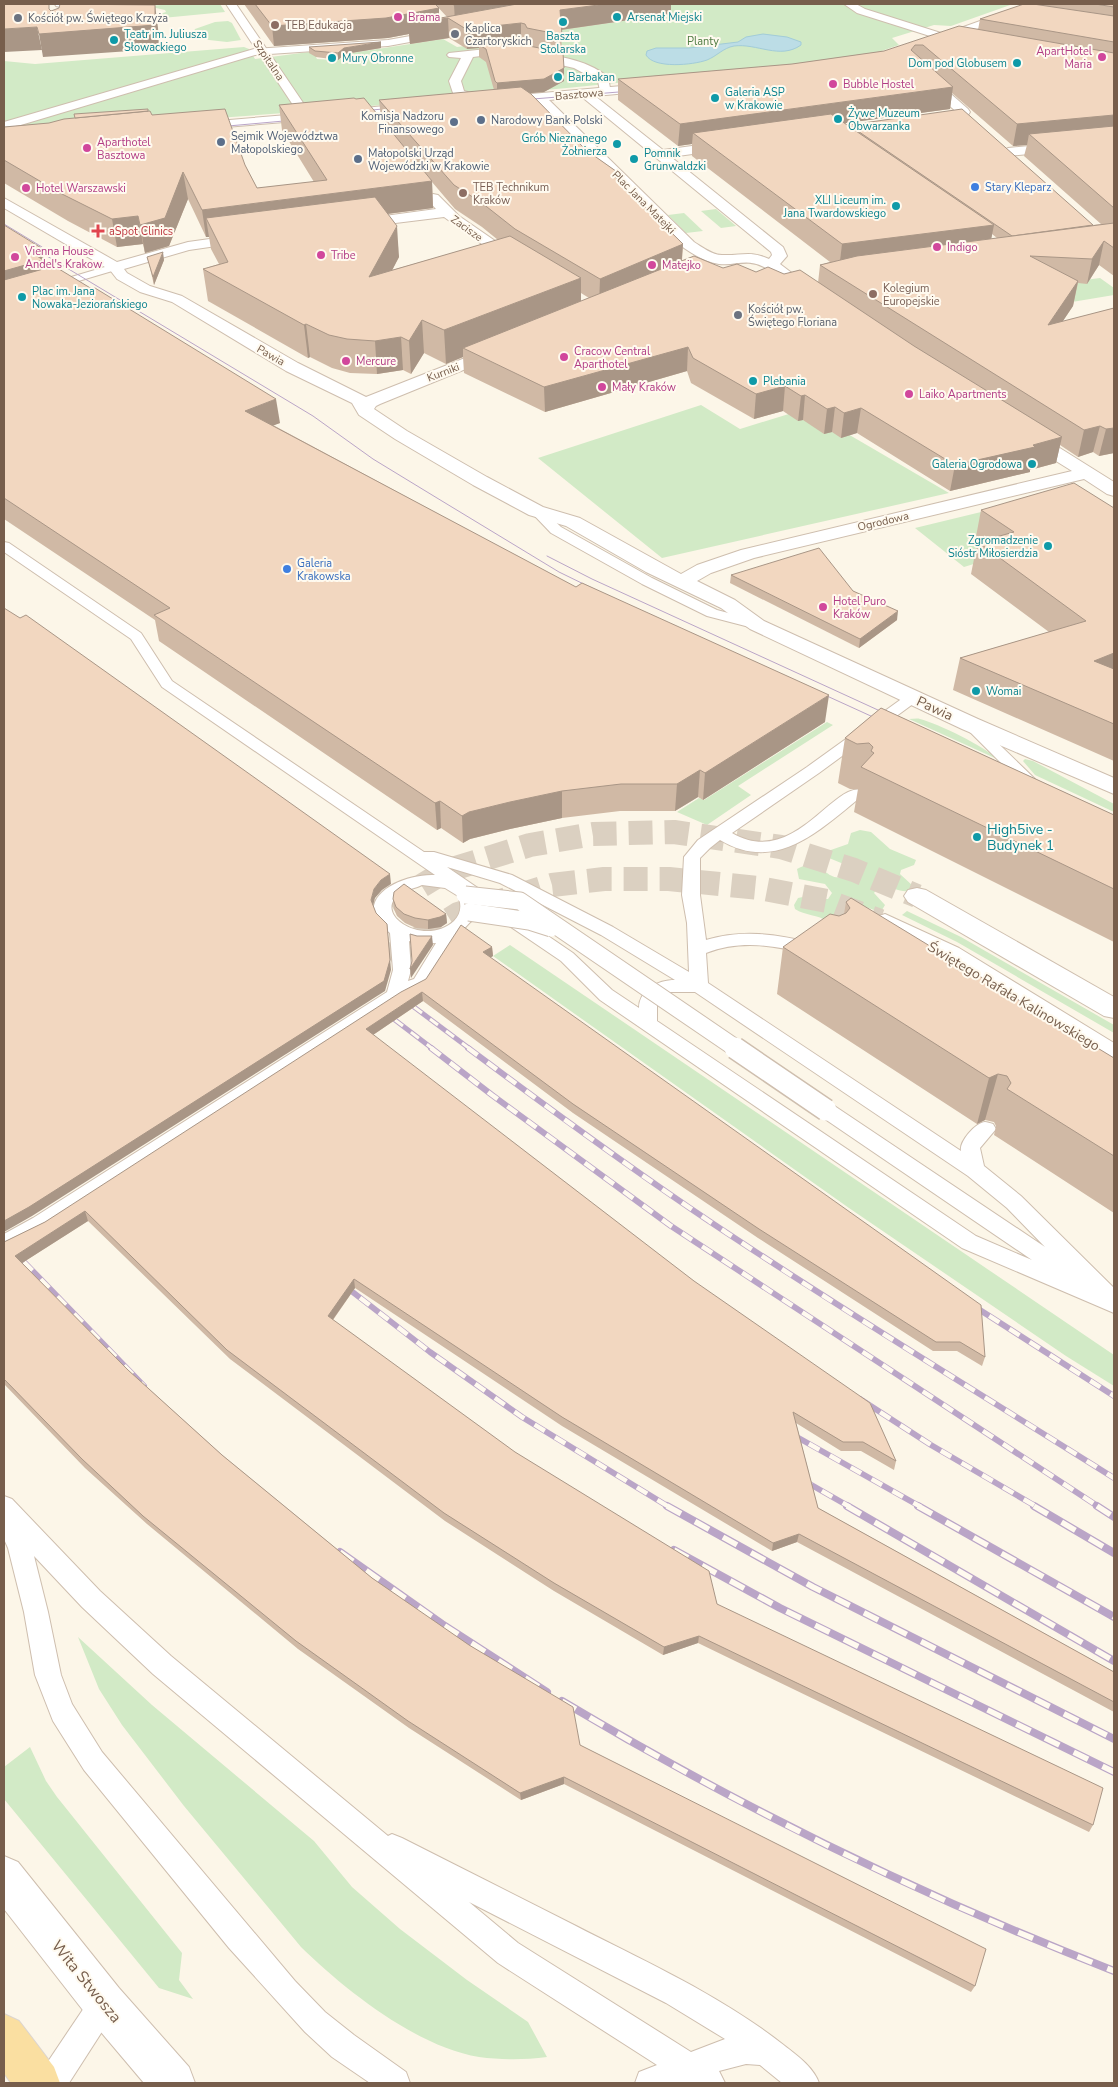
<svg xmlns="http://www.w3.org/2000/svg" width="1118" height="2087" viewBox="0 0 1118 2087" font-family="'Nunito Sans',sans-serif">
  <rect width="100%" height="100%" fill="#fcf6e8"/>
  <g fill="#d2eac6">
    <polygon points="175,4 220,4 225,12 152,19 151,17 166,12 165,10 147,6"/>
    <path d="M 659,4 L 1013,4 L 951,26 L 934,25 L 892,38 L 899,45 L 864,57 C 578,88 291,117 4,131 L 4,61 L 35,64 L 244,47 L 249,49 L 255,59 L 309,52 L 321,56 L 316,57 L 317,59 L 333,60 L 341,58 L 338,55 L 443,39 L 457,47 L 488,43 L 475,34 L 566,29 L 673,14 L 656,5 Z"/>
    <polygon points="228,21 232,23 241,40 227,42 200,39 194,31 195,29 215,22"/>
    <polygon points="716,209 736,226 721,228 701,211"/>
    <polygon points="684,213 703,231 686,233 668,215"/>
    <polygon points="1100,278 1114,288 1114,295 1066,303 1038,286"/>
    <polygon points="701,405 740,429 805,409 949,493 662,558 538,458"/>
    <polygon points="1043,497 1060,509 967,539 993,558 964,567 915,528"/>
    <path d="M 909,719 C 913,719 917,718 920,719 C 937,723 986,747 997,759 Z"/>
    <polygon points="827,722 833,725 738,786 751,795 707,825 677,812 699,798 704,800"/>
    <polygon points="1025,759 1033,761 1114,804 1114,812 1035,775 1023,761"/>
    <path d="M 860,830 L 871,832 L 890,849 L 916,860 L 914,865 L 901,870 L 900,874 L 913,886 L 912,890 C 900,895 890,883 878,887 L 874,893 L 885,905 L 882,910 L 874,910 L 860,905 L 849,915 L 828,922 C 818,914 805,916 795,909 L 794,905 L 798,898 C 808,895 818,900 828,899 L 832,893 L 825,884 L 799,879 L 797,869 C 824,854 828,891 850,872 L 846,865 L 829,858 L 827,854 L 828,851 L 848,844 L 851,833 Z"/>
    <polygon points="907,911 961,937 1114,1025 1114,1033 957,942 902,915"/>
    <polygon points="510,945 1114,1355 1114,1386 1066,1356 849,1208 493,956"/>
    <path d="M 78,1637 L 152,1705 L 314,1841 L 352,1887 L 400,1929 L 467,1980 L 528,2022 L 547,2057 C 524,2060 502,2060 479,2057 C 417,2047 345,1990 301,1947 L 184,1806 L 122,1725 L 99,1689 Z"/>
    <polygon points="30,1747 46,1781 57,1797 182,1953 179,1980 193,1999 159,1988 4,1799 4,1767"/>
  </g>
  <path fill="#bcdde6" stroke="#a2ccd8" d="M 763,34 L 787,37 L 801,42 L 801,45 C 780,60 757,43 734,46 C 723,48 717,56 707,60 C 693,65 654,69 646,55 L 647,51 L 656,48 L 689,48 L 738,42 L 746,37 Z"/>
  <g fill="none" stroke-linecap="round" stroke-linejoin="round">
    <g stroke="#dbd0c1" stroke-width="24" stroke-dasharray="24 12" stroke-linecap="butt">
      <polyline points="360,923 446,871 530,845 593,834 674,832 781,847 854,870 917,896"/>
      <polyline points="358,976 458,914 552,885 604,879 669,879 759,888 827,901 880,921"/>
    </g>
    <g stroke="#cebeae" stroke-width="2">
      <g id="service">
        <polygon points="115,264 120,267 119,269 4,303 4,297"/>
        <polygon points="536,507 541,508 561,527 652,578 717,610 762,622 764,625 762,628 757,629 707,616 642,584 551,533 530,511"/>
        <path d="M 4,542 L 9,543 L 141,633 L 172,681 L 424,852 L 434,852 L 512,875 L 613,927 L 689,972 L 687,923 L 682,895 L 684,857 L 698,840 L 807,767 L 907,695 L 917,695 L 919,698 L 917,701 L 819,773 L 732,833 C 794,869 832,782 862,790 L 864,793 L 862,796 C 820,830 776,874 720,840 L 710,848 L 700,858 L 700,895 L 706,940 C 743,929 776,934 813,943 L 819,945 L 822,949 L 819,953 L 813,955 C 777,946 742,939 706,953 L 708,983 L 961,1151 C 959,1142 975,1123 985,1122 C 987,1122 990,1123 993,1124 L 996,1129 L 980,1148 L 984,1166 L 1021,1196 L 1114,1288 L 1114,1313 L 962,1248 L 600,1000 L 561,961 L 477,904 L 474,918 L 460,933 L 426,987 L 401,1000 L 47,1230 L 4,1252 L 4,1234 L 33,1218 L 387,992 L 393,970 L 390,933 C 346,900 402,873 435,875 L 162,687 L 131,639 L 4,552 ZM 447,867 L 500,883 L 601,935 L 675,980 C 658,980 639,990 639,1008 L 612,990 L 573,953 ZM 422,885 L 445,888 L 458,896 C 462,905 461,914 454,921 C 424,949 367,912 403,892 C 409,889 416,888 422,885 ZM 409,941 L 418,944 L 436,943 L 414,979 L 408,981 L 411,970 ZM 670,992 L 695,992 L 968,1176 L 1007,1208 L 1045,1247 L 833,1105 L 826,1103 L 819,1105 L 816,1110 L 819,1115 L 1032,1260 L 976,1236 L 657,1021 L 657,1002 Z"/>
        <polygon points="970,719 975,721 1036,780 1044,786 1042,789 1036,791 1024,786 962,724 965,721"/>
        <path d="M 4,1496 L 12,1499 L 100,1591 L 171,1656 L 388,1836 L 392,1834 L 402,1838 C 459,1867 517,1896 574,1925 C 644,1961 718,1994 781,2043 C 795,2054 813,2066 819,2083 L 782,2083 L 760,2065 L 746,2064 L 719,2071 L 725,2083 L 635,2083 L 639,2072 L 657,2065 L 498,1963 L 153,1674 L 82,1607 L 34,1556 L 48,1612 L 61,1675 L 72,1704 L 102,1752 L 295,1981 L 325,2012 L 354,2035 L 406,2072 L 410,2083 L 370,2083 L 332,2057 L 305,2032 L 229,1948 L 84,1770 L 53,1721 L 35,1675 L 24,1612 L 8,1548 L 4,1539 ZM 469,1902 L 666,2003 L 725,2039 L 691,2052 L 518,1943 Z"/>
        <polygon points="104,1988 114,1993 119,2003 114,2013 69,2083 37,2083 41,2072 94,1993"/>
      </g>
    </g>
    <g stroke="#cebeae" stroke-width="2">
      <g id="pedestrian">
        <polygon points="444,30 450,33 448,35 388,46 255,55 4,130 4,122 254,49 388,40"/>
        <polygon points="515,46 521,49 519,51 473,57 461,81 464,91 479,95 481,98 479,101 475,102 454,96 449,81 461,58 449,57 447,55 449,53"/>
        <path d="M 526,51 C 554,56 585,58 608,77 L 610,88 L 604,92 L 600,91 L 598,81 L 574,68 L 522,56 L 520,54 Z"/>
      </g>
    </g>
    <g stroke="#cebeae" stroke-width="2">
      <g id="minor">
        <path d="M 55,4 L 107,4 C 99,12 67,9 56,6 Z"/>
        <polygon points="226,4 236,4 310,113 417,103 423,107 417,111 189,130 188,127 189,124 194,123 299,114"/>
        <polygon points="844,4 856,4 865,9 944,34 1027,4 1041,4 1040,6 955,37 959,40 957,42 945,41 934,44 928,41 933,37 857,13"/>
        <polygon points="922,71 926,72 968,109 970,112 968,115 960,115 918,78 916,75"/>
        <path d="M 656,83 L 662,87 L 660,90 L 595,96 L 663,150 L 728,141 L 733,142 L 735,145 L 728,149 L 671,157 L 783,247 L 787,256 L 780,264 L 818,293 L 821,296 L 818,299 C 802,303 779,275 764,267 C 746,258 736,266 719,264 C 706,262 694,255 684,248 L 536,101 L 497,105 L 491,101 L 497,97 ZM 582,97 L 771,252 L 772,255 L 769,259 C 750,250 741,256 722,255 C 712,255 702,247 694,242 L 549,100 Z"/>
        <polygon points="1114,138 1114,146 1008,156 1001,152 1008,148"/>
        <polygon points="433,194 438,195 459,216 524,261 526,264 524,267 514,267 444,217 355,228 350,227 348,224 350,221 355,220 436,209 426,198"/>
        <polygon points="4,198 117,262 188,242 246,234 251,235 253,238 251,241 189,250 124,269 127,273 150,286 182,296 298,363 366,397 493,347 505,347 507,350 505,353 380,404 376,406 374,409 407,431 487,477 543,507 580,518 681,574 697,565 741,550 1072,471 1019,438 1016,434 1019,430 1025,429 1031,430 1114,482 1114,496 1107,494 1084,479 754,558 711,573 697,581 735,600 764,621 978,719 1114,778 1114,794 962,729 750,629 721,608 646,572 566,526 529,515 473,485 395,439 359,415 352,403 286,371 172,302 140,292 117,279 110,270 4,208"/>
      </g>
    </g>
    <g stroke="#cebeae" stroke-width="2">
      <g id="tertiary">
        <polygon points="917,888 926,890 1114,997 1114,1018 1104,1016 908,902 904,896 908,890"/>
        <polygon points="885,914 959,948 1114,1043 1114,1066 1104,1063 941,960 876,929 872,923 876,917"/>
        <polygon points="4,1856 18,1862 119,1988 189,2067 195,2083 144,2083 89,2018 4,1909"/>
      </g>
    </g>
    <g stroke="#dcd5d0" stroke-width="2">
      <polygon id="primary" points="4,2014 19,2021 54,2067 60,2083 11,2083 4,2073"/>
    </g>
    <use href="#service" fill="#fff" fill-rule="evenodd"/>
    <use href="#pedestrian" fill="#fff" fill-rule="evenodd"/>
    <use href="#minor" fill="#fff" fill-rule="evenodd"/>
    <use href="#tertiary" fill="#fff" fill-rule="evenodd"/>
    <use href="#primary" fill="#fadfa1" fill-rule="evenodd"/>
    <g stroke="#baa5c7" stroke-width="1">
      <polyline points="521,100 631,91"/>
      <polyline points="360,111 395,108"/>
      <polyline points="217,127 295,120"/>
      <polyline points="4,224 42,247"/>
      <polyline points="32,247 313,416 373,459 437,498 559,572 598,591"/>
      <polyline points="547,556 592,579 891,716"/>
      <polyline points="816,691 884,722"/>
    </g>
    <g stroke="#baa5c7" stroke-width="5">
      <g id="rail-far2">
        <polyline points="414,1007 470,1049"/>
        <polyline points="395,1020 433,1049"/>
      </g>
    </g>
    <g stroke="#baa5c7" stroke-width="6">
      <g id="rail-far1">
        <polyline points="431,1048 492,1095 671,1226 1099,1507"/>
        <path d="M 468,1048 C 547,1107 627,1166 709,1221 C 842,1310 979,1393 1114,1478"/>
        <polyline points="24,1262 144,1386"/>
        <polyline points="341,1283 430,1352 522,1417 669,1507"/>
        <polyline points="969,1303 1114,1396"/>
        <polyline points="860,1399 931,1445 1037,1507"/>
        <polyline points="788,1432 921,1507"/>
        <polyline points="801,1479 850,1507"/>
      </g>
    </g>
    <g stroke="#baa5c7" stroke-width="8">
      <g id="rail">
        <polyline points="667,1506 813,1587 1114,1739"/>
        <polyline points="847,1506 1114,1661"/>
        <polyline points="918,1506 1114,1617"/>
        <polyline points="1034,1506 1114,1553"/>
        <polyline points="1097,1506 1114,1517"/>
        <polyline points="674,1550 780,1608 1114,1772"/>
        <polyline points="340,1552 442,1624 547,1692"/>
        <path d="M 562,1701 C 741,1808 919,1895 1114,1971"/>
      </g>
    </g>
    <use href="#rail-far2" stroke="#fffaef" stroke-width="3" stroke-dasharray="10" stroke-linecap="butt"/>
    <use href="#rail-far1" stroke="#fffaef" stroke-width="4.5" stroke-dasharray="12" stroke-linecap="butt"/>
    <use href="#rail" stroke="#fffaef" stroke-width="5.5" stroke-dasharray="16" stroke-linecap="butt"/>
    <g stroke="#cebeae" stroke-width="19" stroke-linecap="butt">
      <g id="service-bridge-far1">
        <polyline points="465,895 520,901 737,1049"/>
        <polyline points="469,912 529,921 551,928"/>
      </g>
    </g>
    <g stroke="#cebeae" stroke-width="24" stroke-linecap="butt">
      <polyline id="service-bridge" points="735,1048 826,1110"/>
    </g>
    <use href="#service-bridge-far1" stroke="#fff" stroke-width="17"/>
    <use href="#service-bridge" stroke="#fff" stroke-width="21"/>
  </g>
  <g fill="#d0b9a5" fill-rule="evenodd">
    <path d="M 244,4 L 435,4 L 439,8 L 439,18 L 447,17 L 435,4 L 671,4 L 671,14 L 561,30 L 562,53 L 564,81 L 544,92 L 529,93 L 586,150 L 620,174 L 620,182 L 683,244 L 682,261 L 723,268 L 756,272 L 784,274 L 818,283 L 820,265 L 830,262 L 692,156 L 692,144 L 678,146 L 618,100 L 618,79 L 792,64 L 884,51 L 978,30 L 980,19 L 1044,5 L 1044,4 L 1114,4 L 1114,276 L 1099,265 L 1087,284 L 1078,283 L 1073,306 L 1062,322 L 1114,308 L 1114,453 L 1099,456 L 1093,452 L 1078,457 L 1060,445 L 1056,463 L 1030,470 L 1030,472 L 950,491 L 857,433 L 841,438 L 832,432 L 824,434 L 803,420 L 798,421 L 783,411 L 754,419 L 691,383 L 687,371 L 545,412 L 464,373 L 463,357 L 446,364 L 424,353 L 411,374 L 403,370 L 377,374 L 350,373 L 332,368 L 310,357 L 308,358 L 208,301 L 203,269 L 219,264 L 211,249 L 209,237 L 206,237 L 188,199 L 169,246 L 145,253 L 143,244 L 117,247 L 68,221 L 4,183 L 4,127 L 49,123 L 148,111 L 152,115 L 245,165 L 257,188 L 314,182 L 282,130 L 279,105 L 356,99 L 381,118 L 379,100 L 494,90 L 486,62 L 479,57 L 479,48 L 467,49 L 449,38 L 410,44 L 409,34 L 388,38 L 274,46 ZM 521,43 L 525,44 L 526,46 L 516,44 ZM 952,93 L 1013,146 L 1027,145 L 1024,156 L 1101,224 L 1093,225 L 849,125 L 849,126 L 845,123 L 950,109 ZM 432,182 L 455,209 L 482,227 L 498,240 L 392,270 L 399,257 L 388,214 L 433,208 ZM 992,234 L 997,238 L 991,239 ZM 581,293 L 589,298 L 581,301 Z"/>
    <polygon points="309,47 381,48 345,54 338,60 316,57 309,53"/>
    <polygon points="4,225 47,268 280,423 273,425 825,722 703,800 698,797 675,811 620,811 562,818 510,829 470,839 463,843 441,828 437,830 159,641 155,620 4,519"/>
    <polygon points="147,257 164,260 154,285 149,264"/>
    <polygon points="1114,508 1114,761 953,690 960,658 1049,632 971,574 977,544 975,542 981,510"/>
    <polygon points="731,575 853,591 897,620 859,648 730,583"/>
    <polygon points="881,708 1114,815 1114,942 854,812 858,789 850,789 838,783 845,738"/>
    <polygon points="393,899 446,914 447,923 441,927 428,929 416,928 405,923 397,916 394,909"/>
    <polygon points="846,902 1114,1058 1114,1213 994,1135 996,1126 994,1122 985,1120 977,1124 777,994 783,947 844,914"/>
    <polygon points="492,947 493,956 490,958 985,1357 982,1366 957,1351 933,1351 758,1238 573,1113 423,1001 373,1035 896,1461 894,1470 861,1451 841,1451 796,1423 818,1508 1114,1672 1114,1712 797,1542 772,1551 562,1426 355,1288 333,1320 717,1604 1093,1825 1089,1832 698,1643 663,1655 554,1591 445,1521 230,1359 88,1221 22,1263 128,1370 222,1455 372,1578 580,1745 975,1986 971,1992 564,1784 521,1800 409,1728 298,1649 147,1524 85,1468 4,1384 4,1242 45,1222"/>
  </g>
  <g fill="#a99686">
    <polygon points="463,4 545,4 455,22 454,5"/>
    <polygon points="606,4 671,4 671,14 560,30 560,10"/>
    <polygon points="155,5 158,28 159,49 43,57 39,34"/>
    <polygon points="439,8 439,19 448,18 449,38 410,44 409,34 388,38 274,46 272,26"/>
    <polygon points="521,23 521,43 483,47 479,45 479,48 467,49 466,29"/>
    <polygon points="37,27 42,50 4,52 4,29"/>
    <polygon points="381,42 381,48 345,54 338,60 338,53 344,48"/>
    <polygon points="564,68 564,81 544,92 497,96 497,83"/>
    <polygon points="953,87 950,109 706,142 693,133 692,144 678,146 680,124"/>
    <polygon points="1114,115 1114,137 1029,134 1027,145 1013,146 1017,124"/>
    <polygon points="183,172 188,199 169,246 145,253 140,225"/>
    <polygon points="620,174 619,197 613,175"/>
    <polygon points="432,181 433,208 216,236 206,218 209,237 206,237 202,210"/>
    <polygon points="138,216 143,244 117,247 112,219"/>
    <polygon points="994,225 989,250 839,270 842,244"/>
    <polygon points="397,226 399,257 372,309 369,277"/>
    <polygon points="1104,241 1099,265 1087,284 1092,259"/>
    <polygon points="683,244 681,269 599,304 600,279"/>
    <polygon points="43,249 47,271 4,295 4,271 31,252"/>
    <polygon points="163,252 164,260 154,285 153,277"/>
    <polygon points="581,278 581,311 463,348 463,357 446,364 444,330"/>
    <polygon points="1078,281 1073,306 1043,351 1048,325"/>
    <polygon points="422,320 424,353 411,374 409,341"/>
    <polygon points="306,324 310,357 308,358 304,325"/>
    <polygon points="401,337 403,370 377,374 375,341"/>
    <polygon points="688,347 687,371 545,412 544,387"/>
    <polygon points="785,386 783,411 754,419 756,394"/>
    <polygon points="805,395 803,420 798,421 801,396"/>
    <polygon points="276,399 280,423 249,435 245,411"/>
    <polygon points="835,407 832,432 824,434 827,409"/>
    <polygon points="861,408 857,433 841,438 844,413"/>
    <polygon points="1100,426 1093,452 1078,457 1084,430"/>
    <polygon points="1114,428 1114,453 1099,456 1106,429"/>
    <polygon points="1062,437 1056,463 1030,470 1030,472 950,491 955,465 1033,445"/>
    <polygon points="898,611 897,620 859,648 860,639"/>
    <polygon points="1114,653 1114,682 1094,661"/>
    <polygon points="829,695 825,722 703,800 705,773"/>
    <polygon points="700,770 698,797 675,811 677,784"/>
    <polygon points="562,791 562,818 510,829 470,839 463,843 462,816 469,812 510,802"/>
    <polygon points="440,801 441,828 437,830 435,803"/>
    <polygon points="390,874 391,884 382,890 375,898 372,909 371,900 374,889 381,880"/>
    <polygon points="446,914 447,923 441,927 428,929 428,920"/>
    <polygon points="387,924 391,970 385,991 32,1216 4,1232 4,1221"/>
    <polygon points="432,936 433,945 411,978 410,969"/>
    <polygon points="492,947 493,956 483,962 483,952"/>
    <polygon points="422,992 423,1001 367,1039 366,1029"/>
    <polygon points="998,1074 985,1120 977,1124 989,1078"/>
    <polygon points="85,1211 88,1221 19,1265 15,1256"/>
    <polygon points="354,1279 355,1288 329,1325 328,1316"/>
    <polygon points="799,1534 797,1542 772,1551 773,1543"/>
    <polygon points="699,1636 698,1643 663,1655 664,1647"/>
    <polygon points="564,1777 564,1784 521,1800 520,1793"/>
  </g>
  <g fill="#f2d7c0" stroke="#a99686">
    <polygon points="4,4 49,4 49,9 51,11 59,8 60,4 155,5 155,25 39,34 37,27 4,29"/>
    <polygon points="255,4 435,4 439,8 386,18 272,26"/>
    <polygon points="452,4 463,4 454,5"/>
    <polygon points="517,4 606,4 560,10 562,35 527,28 525,24 521,23 466,29 448,18 408,24"/>
    <polygon points="1024,4 1033,4 1114,16 1114,42 980,19"/>
    <polygon points="1095,4 1114,4 1114,7"/>
    <polygon points="959,26 1114,53 1114,115 1017,124 923,45 915,45 911,50 953,87 680,124 618,79 792,64 884,51"/>
    <polygon points="381,42 344,48 338,53 315,51 309,47"/>
    <polygon points="508,42 555,51 563,53 564,68 544,79 497,83 495,81 486,49 479,45"/>
    <polygon points="521,87 531,94 586,150 620,174 613,175 683,244 600,279 515,229 482,203 454,185 379,100"/>
    <polygon points="354,98 356,99 364,98 432,181 202,210 183,172 165,218 140,225 138,216 112,219 62,194 4,160 4,127 49,123 64,119 150,111 152,115 225,109 245,165 257,188 327,180 279,105"/>
    <polygon points="148,109 148,111 75,118 74,114"/>
    <polygon points="962,109 1093,225 1012,236 849,125"/>
    <polygon points="831,114 994,225 842,244 693,133"/>
    <polygon points="1114,126 1114,208 1029,134"/>
    <polygon points="375,197 397,226 369,277 510,236 581,278 444,330 422,320 409,341 401,337 375,341 347,339 329,335 306,324 304,325 203,269 228,262 206,218"/>
    <polygon points="1114,223 1114,248 1104,241 1092,259 1030,256 1078,281 1048,325 1114,308 1114,428 1106,429 1100,426 1084,430 820,265 857,256"/>
    <polygon points="4,225 43,249 31,252 43,260 4,271"/>
    <polygon points="163,252 153,277 147,257"/>
    <polygon points="694,256 723,268 737,264 756,272 768,267 784,274 800,270 914,346 1062,437 1033,445 1035,447 955,465 861,408 844,413 835,407 827,409 805,395 801,396 785,386 756,394 693,358 688,347 544,387 463,348"/>
    <polygon points="54,266 92,289 95,288 276,399 245,411 576,587 582,583 829,695 705,773 700,770 677,784 621,784 562,791 510,802 469,812 462,816 440,801 435,803 154,615 170,608 4,498 4,280"/>
    <polygon points="1074,483 1114,508 1114,653 1094,661 1114,669 1114,724 960,658 1086,621 978,542 1014,532 981,510"/>
    <polygon points="819,548 853,591 898,611 860,639 731,575"/>
    <polygon points="4,608 20,618 26,615 390,874 381,880 374,889 371,900 376,913 387,924 390,960 384,981 29,1207 4,1221"/>
    <polygon points="881,708 1114,815 1114,889 861,767 874,753 871,751 873,747 869,743 857,744 845,738"/>
    <polygon points="404,884 446,914 440,917 428,920 415,918 404,914 396,907 393,899 394,892"/>
    <polygon points="851,898 1114,1058 1114,1156 1007,1089 1011,1083 1007,1076 998,1074 989,1078 783,947 830,914 839,916 846,913 850,908 846,902"/>
    <polygon points="461,925 492,947 483,952 981,1305 985,1357 960,1342 936,1342 759,1229 573,1104 422,992 366,1029 694,1281 870,1403 896,1461 863,1442 843,1442 793,1412 818,1508 1114,1672 1114,1702 799,1534 773,1543 562,1417 354,1279 328,1316 515,1452 709,1571 717,1604 1103,1788 1093,1825 699,1636 664,1647 554,1583 444,1513 227,1350 85,1211 15,1256 128,1370 222,1455 372,1578 469,1645 573,1707 580,1745 986,1949 975,1986 564,1777 520,1793 408,1721 296,1641 143,1516 82,1459 4,1379 4,1242 45,1222 401,992 426,979"/>
    <polygon points="410,934 417,936 432,936 410,969 412,961"/>
  </g>
  <g fill="#d1479c" stroke="#fffaef" stroke-width="2">
    <circle cx="398" cy="17" r="5"/>
    <circle cx="1102" cy="57" r="5"/>
    <circle cx="833" cy="84" r="5"/>
    <circle cx="87" cy="148" r="5"/>
    <circle cx="26" cy="188" r="5"/>
    <circle cx="937" cy="247" r="5"/>
    <circle cx="321" cy="255" r="5"/>
    <circle cx="15" cy="257" r="5"/>
    <circle cx="652" cy="265" r="5"/>
    <circle cx="564" cy="357" r="5"/>
    <circle cx="346" cy="361" r="5"/>
    <circle cx="602" cy="387" r="5"/>
    <circle cx="909" cy="394" r="5"/>
    <circle cx="823" cy="607" r="5"/>
  </g>
  <g fill="#0f9aa8" stroke="#fffaef" stroke-width="2">
    <circle cx="617" cy="17" r="5"/>
    <circle cx="563" cy="22" r="5"/>
    <circle cx="114" cy="40" r="5"/>
    <circle cx="332" cy="58" r="5"/>
    <circle cx="1017" cy="63" r="5"/>
    <circle cx="558" cy="77" r="5"/>
    <circle cx="715" cy="98" r="5"/>
    <circle cx="838" cy="119" r="5"/>
    <circle cx="617" cy="144" r="5"/>
    <circle cx="634" cy="159" r="5"/>
    <circle cx="896" cy="206" r="5"/>
    <circle cx="22" cy="297" r="5"/>
    <circle cx="753" cy="381" r="5"/>
    <circle cx="1032" cy="464" r="5"/>
    <circle cx="1048" cy="546" r="5"/>
    <circle cx="976" cy="691" r="5"/>
    <circle cx="977" cy="837" r="5"/>
  </g>
  <g fill="#6b7280" stroke="#fffaef" stroke-width="2">
    <circle cx="18" cy="18" r="5"/>
    <circle cx="455" cy="34" r="5"/>
    <circle cx="738" cy="315" r="5"/>
  </g>
  <g fill="#8d6e63" stroke="#fffaef" stroke-width="2">
    <circle cx="275" cy="25" r="5"/>
    <circle cx="463" cy="193" r="5"/>
    <circle cx="873" cy="294" r="5"/>
  </g>
  <g fill="#5c6f8a" stroke="#fffaef" stroke-width="2">
    <circle cx="481" cy="120" r="5"/>
    <circle cx="454" cy="122" r="5"/>
    <circle cx="221" cy="142" r="5"/>
    <circle cx="358" cy="159" r="5"/>
  </g>
  <g fill="#3f7fe0" stroke="#fffaef" stroke-width="2">
    <circle cx="975" cy="187" r="5"/>
    <circle cx="287" cy="569" r="5"/>
  </g>
  <path fill="#e0444e" stroke="#fffaef" stroke-width="2" d="M95.5 223.5h5v5h5v5h-5v5h-5v-5h-5v-5h5z"/>
  <g text-anchor="middle" stroke-width="4" stroke-linejoin="round" paint-order="stroke">
    <g font-size="11" fill="#b23c85" stroke="#fffaef" text-anchor="start">
      <text x="408" y="21">Brama</text>
      <text x="1092" y="55" text-anchor="end">ApartHotel<tspan x="1092" dy="13">Maria</tspan></text>
      <text x="843" y="88">Bubble Hostel</text>
      <text x="97" y="146">Aparthotel<tspan x="97" dy="13">Basztowa</tspan></text>
      <text x="36" y="192">Hotel Warszawski</text>
      <text x="947" y="251">Indigo</text>
      <text x="25" y="255">Vienna House<tspan x="25" dy="13">Andel's Krakow</tspan></text>
      <text x="331" y="259">Tribe</text>
      <text x="662" y="269">Matejko</text>
      <text x="574" y="355">Cracow Central<tspan x="574" dy="13">Aparthotel</tspan></text>
      <text x="356" y="365">Mercure</text>
      <text x="612" y="391">Mały Kraków</text>
      <text x="919" y="398">Laiko Apartments</text>
      <text x="833" y="605">Hotel Puro<tspan x="833" dy="13">Kraków</tspan></text>
    </g>
    <g font-size="11" fill="#0d838f" stroke="#fffaef" text-anchor="start">
      <text x="627" y="21">Arsenał Miejski</text>
      <text x="124" y="38">Teatr im. Juliusza<tspan x="124" dy="13">Słowackiego</tspan></text>
      <text x="563" y="40" text-anchor="middle">Baszta<tspan x="563" dy="13">Stolarska</tspan></text>
      <text x="342" y="62">Mury Obronne</text>
      <text x="1007" y="67" text-anchor="end">Dom pod Globusem</text>
      <text x="568" y="81">Barbakan</text>
      <text x="725" y="96">Galeria ASP<tspan x="725" dy="13">w Krakowie</tspan></text>
      <text x="848" y="117">Żywe Muzeum<tspan x="848" dy="13">Obwarzanka</tspan></text>
      <text x="607" y="142" text-anchor="end">Grób Nieznanego<tspan x="607" dy="13">Żołnierza</tspan></text>
      <text x="644" y="157">Pomnik<tspan x="644" dy="13">Grunwaldzki</tspan></text>
      <text x="886" y="204" text-anchor="end">XLI Liceum im.<tspan x="886" dy="13">Jana Twardowskiego</tspan></text>
      <text x="32" y="295">Plac im. Jana<tspan x="32" dy="13">Nowaka-Jeziorańskiego</tspan></text>
      <text x="763" y="385">Plebania</text>
      <text x="1022" y="468" text-anchor="end">Galeria Ogrodowa</text>
      <text x="1038" y="544" text-anchor="end">Zgromadzenie<tspan x="1038" dy="13">Sióstr Miłosierdzia</tspan></text>
      <text x="986" y="695">Womai</text>
    </g>
    <g font-size="11" fill="#5b616d" stroke="#fffaef" text-anchor="start">
      <text x="28" y="22">Kościół pw. Świętego Krzyża</text>
      <text x="465" y="32">Kaplica<tspan x="465" dy="13">Czartoryskich</tspan></text>
      <text x="748" y="313">Kościół pw.<tspan x="748" dy="13">Świętego Floriana</tspan></text>
    </g>
    <g font-size="11" fill="#785e54" stroke="#fffaef" text-anchor="start">
      <text x="285" y="29">TEB Edukacja</text>
      <text x="473" y="191">TEB Technikum<tspan x="473" dy="13">Kraków</tspan></text>
      <text x="883" y="292">Kolegium<tspan x="883" dy="13">Europejskie</tspan></text>
    </g>
    <g font-size="11" fill="#507c43" stroke="#fffaef">
      <text x="703" y="45">Planty</text>
    </g>
    <g font-size="11" fill="#775e4c" stroke="#fffaef">
      <text transform="translate(269 60) rotate(56)" y="4">Szpitalna</text>
      <text transform="translate(579 94) rotate(-5)" y="4">Basztowa</text>
      <text transform="translate(644 202) rotate(45)" y="4">Plac Jana Matejki</text>
      <text transform="translate(467 228) rotate(36)" y="4">Zacisze</text>
      <text transform="translate(271 355) rotate(30)" y="4">Pawia</text>
      <text transform="translate(443 372) rotate(-21)" y="4">Kurniki</text>
      <text transform="translate(883 521) rotate(-13)" y="4">Ogrodowa</text>
    </g>
    <g font-size="11" fill="#4e5e75" stroke="#fffaef" text-anchor="start">
      <text x="444" y="120" text-anchor="end">Komisja Nadzoru<tspan x="444" dy="13">Finansowego</tspan></text>
      <text x="491" y="124">Narodowy Bank Polski</text>
      <text x="231" y="140">Sejmik Województwa<tspan x="231" dy="13">Małopolskiego</tspan></text>
      <text x="368" y="157">Małopolski Urząd<tspan x="368" dy="13">Wojewódzki w Krakowie</tspan></text>
    </g>
    <g font-size="11" fill="#366cbe" stroke="#fffaef" text-anchor="start">
      <text x="985" y="191">Stary Kleparz</text>
      <text x="297" y="567">Galeria<tspan x="297" dy="13">Krakowska</tspan></text>
    </g>
    <g font-size="11" fill="#be3a42" stroke="#fffaef" text-anchor="start">
      <text x="109" y="235">aSpot Clinics</text>
    </g>
    <g font-size="14" fill="#775e4c" stroke="#fffaef">
      <text transform="translate(935 708) rotate(25)" y="5">Pawia</text>
      <text transform="translate(1014 996) rotate(31)" y="5">Świętego Rafała Kalinowskiego</text>
    </g>
    <g font-size="14" fill="#0d838f" stroke="#fffaef" text-anchor="start">
      <text x="987" y="834">High5ive -<tspan x="987" dy="16">Budynek 1</tspan></text>
    </g>
    <g font-size="16" fill="#775e4c" stroke="#fffaef">
      <text transform="translate(87 1981) rotate(51)" y="6">Wita Stwosza</text>
    </g>
  </g>
  <rect width="1118" height="2087" fill="none" stroke="#775e4c" stroke-width="10"/>
</svg>
